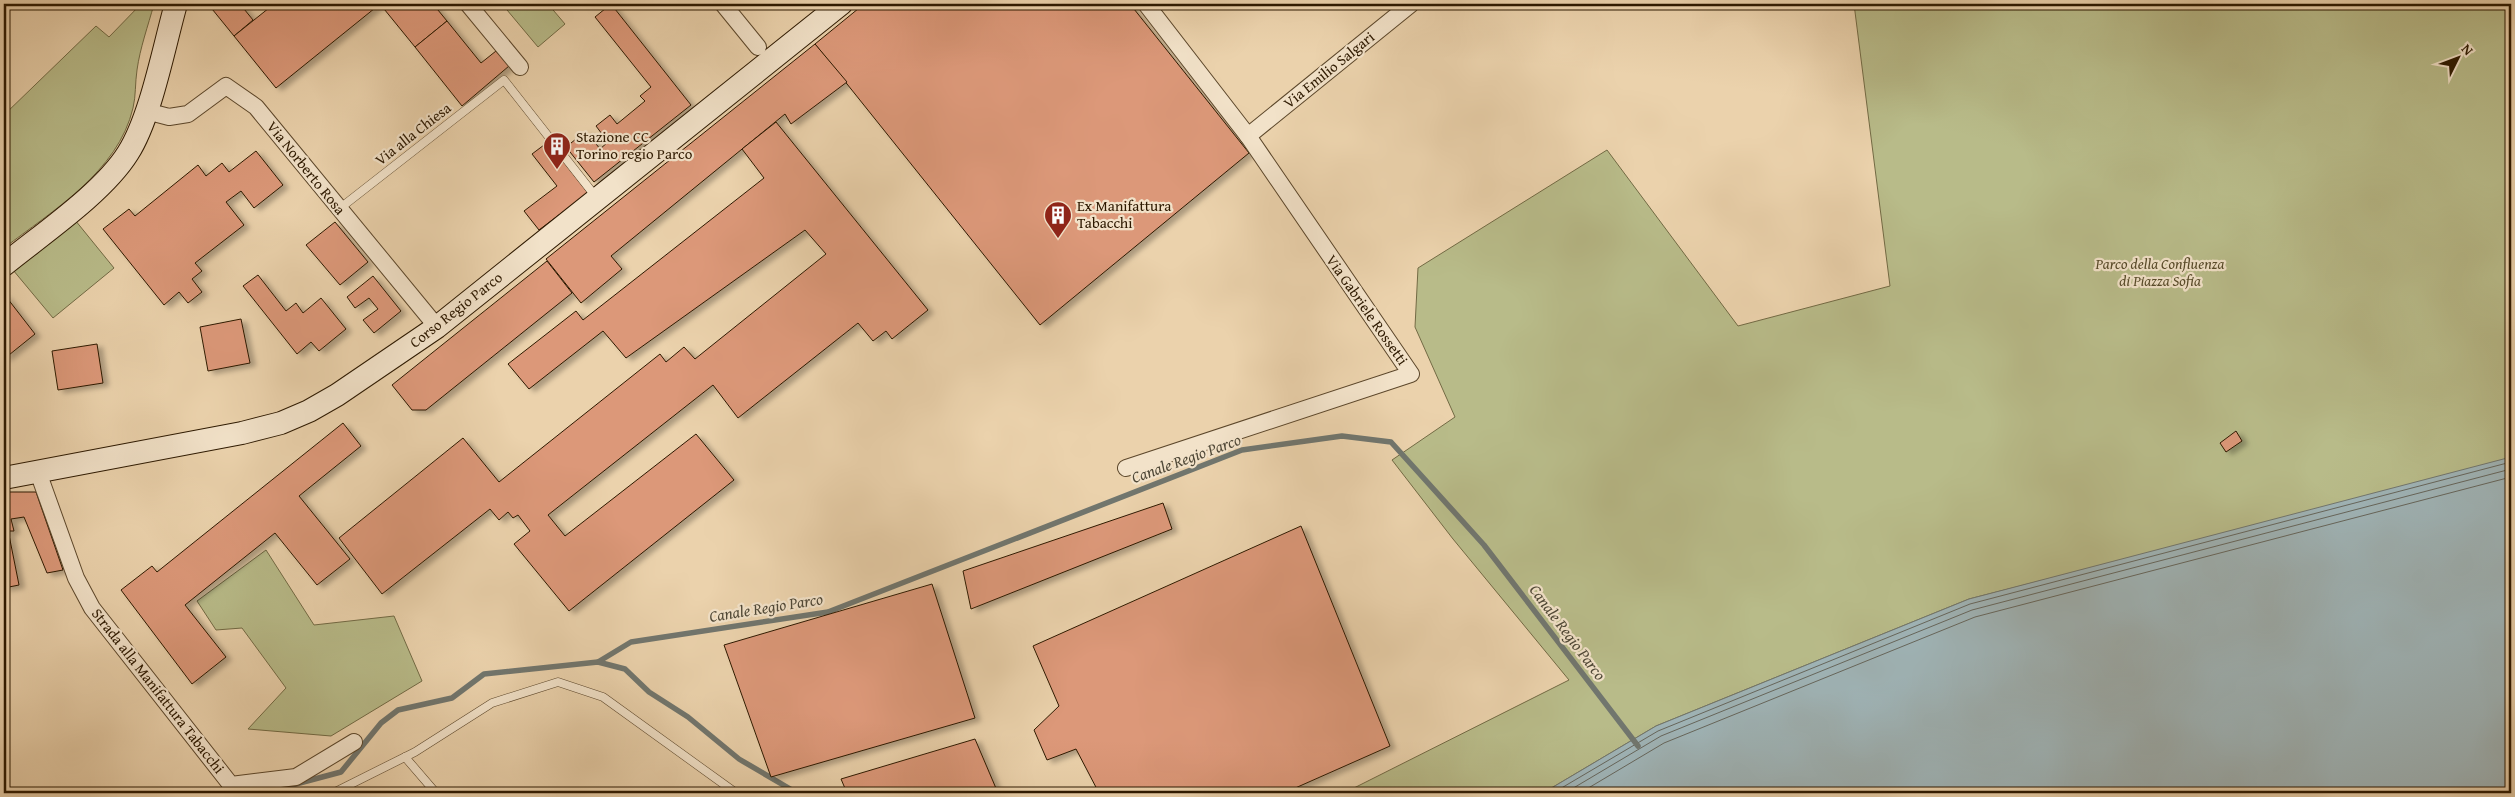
<svg xmlns="http://www.w3.org/2000/svg" width="2515" height="797" viewBox="0 0 2515 797" font-family="'Gentium Book Plus',serif">
  <defs>
    <filter id="shadow"><feDropShadow dx="5.5" dy="3" stdDeviation="2.5" flood-color="#0004"/></filter>
  </defs>
  <rect width="100%" height="100%" fill="#ebd2ac"/>
  <filter id="stains"><feTurbulence type="fractalNoise" baseFrequency=".004" numOctaves="4"/><feColorMatrix values="0 0 0 0 .2 0 0 0 0 .09 0 0 0 0 .02 0 0 0 .5 -.17"/></filter>
  <radialGradient id="worn" r=".72"><stop offset=".6" stop-color="#630" stop-opacity="0"/><stop offset="1" stop-color="#630" stop-opacity=".3"/></radialGradient>
  <g fill="#b8bb89" stroke="#726a44">
    <path d="M 141,4 L 154,4 C 148,26 140,48 137,70 C 135,83 136,96 133,108 C 118,172 52,211 4,248 L 4,115 L 96,26 L 109,37 Z"/>
    <polygon points="502,4 548,4 565,24 538,47"/>
    <polygon points="1854,4 2511,4 2511,458 2323,509 1969,599 1656,726 1543,793 1344,793 1569,680 1453,539 1392,460 1455,417 1415,327 1418,268 1607,150 1738,326 1890,286"/>
    <polygon points="75,220 114,268 53,318 13,270"/>
    <polygon points="266,550 314,625 394,616 422,681 331,736 248,729 286,688 242,628 216,630 197,601"/>
  </g>
  <polygon fill="#9fb4b7" stroke="#71766e" points="2511,457 2511,793 1543,793 1656,726 1969,599"/>
  <g fill="none" stroke-linecap="round" stroke-linejoin="round">
    <g stroke="#66665c" stroke-width="1">
      <polyline points="1553,793 1658,731 1970,604 2511,462"/>
      <polyline points="1565,793 1661,736 1972,610 2511,469"/>
      <polyline points="1580,793 1664,743 1975,617 2511,477"/>
    </g>
    <g stroke="#71766e" stroke-width="5.5">
      <polyline points="598,662 631,642 828,612 1242,450 1342,436 1391,442 1484,545 1638,746"/>
      <polyline points="262,793 341,772 381,723 398,710 452,698 484,674 598,662 625,669 649,692 688,717 739,759 797,793"/>
    </g>
  </g>
  <g fill="#dc9879" stroke="#2d1900" filter="url(#shadow)">
    <polygon points="208,4 240,4 253,20 234,36"/>
    <polygon points="274,4 433,4 447,21 415,47 380,4 276,88 234,36"/>
    <polygon points="611,4 691,105 594,182 566,147 586,131 600,149 608,142 596,126 610,115 617,124 645,101 640,96 651,87 595,17"/>
    <polygon points="864,4 1130,4 1249,153 1040,325 815,44"/>
    <polygon points="447,21 481,63 496,51 509,66 462,106 415,47"/>
    <polygon points="815,44 847,82 791,124 785,114 611,256 622,269 581,303 546,259"/>
    <polygon points="776,122 928,310 892,339 886,331 873,341 858,323 738,418 713,385 548,515 565,536 696,434 734,480 569,611 514,544 530,531 518,515 513,518 508,512 499,520 490,509 382,594 339,538 463,438 499,482 660,354 666,362 684,347 695,359 826,254 805,230 626,358 603,331 529,389 508,364 576,311 583,320 764,178 742,149"/>
    <polygon points="548,142 588,193 539,230 524,211 557,186 532,154"/>
    <polygon points="256,151 283,185 254,208 241,191 226,202 244,225 195,263 202,271 192,279 202,292 188,303 179,292 164,305 103,229 129,209 135,216 198,165 206,176 222,163 229,172"/>
    <polygon points="335,222 368,262 340,285 306,245"/>
    <polygon points="547,261 572,293 426,410 412,410 392,385"/>
    <polygon points="258,275 286,311 296,303 303,313 321,298 346,329 319,351 311,342 297,354 243,286"/>
    <polygon points="373,276 401,311 374,333 363,320 378,309 369,298 355,308 347,297"/>
    <polygon points="4,294 35,334 4,359"/>
    <polygon points="241,319 250,363 208,371 200,327"/>
    <polygon points="97,344 103,383 58,390 52,351"/>
    <polygon points="343,423 361,446 299,496 350,559 317,585 275,533 185,605 226,657 192,684 121,590 152,566 157,572"/>
    <polygon points="2236,431 2242,441 2226,452 2220,443"/>
    <polygon points="4,492 36,492 63,570 47,573 24,517 11,519 14,531 8,531 4,510"/>
    <polygon points="1163,503 1172,529 971,609 963,571"/>
    <polygon points="4,510 19,585 4,588"/>
    <polygon points="1301,526 1390,746 1284,793 1099,793 1076,749 1047,760 1034,730 1059,706 1033,646"/>
    <polygon points="932,584 975,718 771,777 724,645"/>
    <polygon points="975,739 998,793 847,793 841,779"/>
  </g>
  <g fill="none" stroke-linecap="round" stroke-linejoin="round">
    <g stroke="#5c472b" stroke-width="9">
      <g id="lane">
        <polyline points="339,209 504,80 596,197"/>
        <polyline points="405,757 436,793"/>
        <polyline points="333,793 415,752 492,703 558,682 603,697 736,793"/>
      </g>
    </g>
    <g stroke="#5c472b" stroke-width="18">
      <g id="street">
        <polyline points="468,4 520,67"/>
        <polyline points="723,4 758,47"/>
        <polyline points="146,111 169,117 188,114 226,86 256,107 437,327"/>
        <polyline points="1248,136 1411,4"/>
        <polyline points="1126,468 1411,374 1248,136 1146,4"/>
        <polyline points="38,472 76,578 92,608 231,785 296,777 354,742"/>
      </g>
    </g>
    <g stroke="#2d1900" stroke-width="24">
      <g id="secondary">
        <path d="M 4,265 C 42,234 103,193 128,153 C 151,117 164,46 176,4"/>
        <polyline points="4,478 242,433 281,423 309,411 337,395 437,327 841,4"/>
      </g>
    </g>
    <use href="#lane" stroke="#f2e2c9" stroke-width="8"/>
    <use href="#street" stroke="#f2e2c9" stroke-width="16"/>
    <use href="#secondary" stroke="#f2e2c9" stroke-width="22"/>
  </g>
  <defs>
    <g id="building-pin" transform="scale(1.4375)"><path d="M0 17L-7.5 6A9.5 9.5 0 1 1 7.5 6Z" fill="#8f2418" stroke="#f2e2c9"/><path d="M-4-6H4V6H1V3H-1V6H-4ZM-2.5-4.3h1.7v1.8h-1.7ZM.8-4.3h1.7v1.8H.8ZM-2.5-1h1.7V.8h-1.7ZM.8-1h1.7V.8H.8Z" fill="#fff"/></g>
  </defs>
  <g fill-rule="evenodd">
    <use href="#building-pin" x="557" y="146"/>
    <use href="#building-pin" x="1058" y="215"/>
  </g>
  <g text-anchor="middle" stroke-width="4.5" stroke-linejoin="round" paint-order="stroke">
    <g font-size="15" fill="#2d1900" stroke="#f2e2c9">
      <text transform="translate(1329 70) rotate(-39)" y="5">Via Emilio Salgari</text>
      <text transform="translate(413 134) rotate(-38)" y="5">Via alla Chiesa</text>
      <text transform="translate(306 168) rotate(51)" y="5">Via Norberto Rosa</text>
      <text transform="translate(456 310) rotate(-38)" y="5">Corso Regio Parco</text>
      <text transform="translate(1367 310) rotate(55)" y="5">Via Gabriele Rossetti</text>
      <text transform="translate(158 691) rotate(52)" y="5">Strada alla Manifattura Tabacchi</text>
    </g>
    <g font-size="15" fill="#2d1900" stroke="#f2e2c9" text-anchor="start">
      <text x="576" y="142">Stazione CC<tspan x="576" dy="17">Torino regio Parco</tspan></text>
      <text x="1077" y="211">Ex Manifattura<tspan x="1077" dy="17">Tabacchi</tspan></text>
    </g>
    <g font-size="15" font-style="italic" fill="#574a29" stroke="#f2e2c9">
      <text x="2160" y="269">Parco della Confluenza<tspan x="2160" dy="17">di Piazza Sofia</tspan></text>
    </g>
    <g font-size="16" font-style="italic" fill="#4f4837" stroke="#f2e2c9">
      <text transform="translate(1186 458) rotate(-20)" y="6">Canale Regio Parco</text>
      <text transform="translate(766 607) rotate(-9)" y="6">Canale Regio Parco</text>
      <text transform="translate(1568 632) rotate(53)" y="6">Canale Regio Parco</text>
    </g>
  </g>
  <rect width="2515" height="797" fill="none" stroke="#ebd2ac" stroke-width="20"/>
  <rect x="5" y="5" width="2505" height="787" fill="none" stroke="#2d1900" stroke-width="2.5"/>
  <rect x="10" y="10" width="2495" height="777" fill="none" stroke="#2d1900"/>
  <g transform="translate(2458 58) rotate(48)" stroke="#f2e2c9" stroke-width="4" paint-order="stroke">
  <path d="M0-4L9 19L0 12L-9 19Z" fill="#2d1900"/>
  <text y="-8" font-size="14" font-weight="bold" text-anchor="middle" fill="#2d1900">N</text>
  </g>
  <rect width="100%" height="100%" filter="url(#stains)"/>
  <rect width="100%" height="100%" fill="url(#worn)"/>
</svg>
